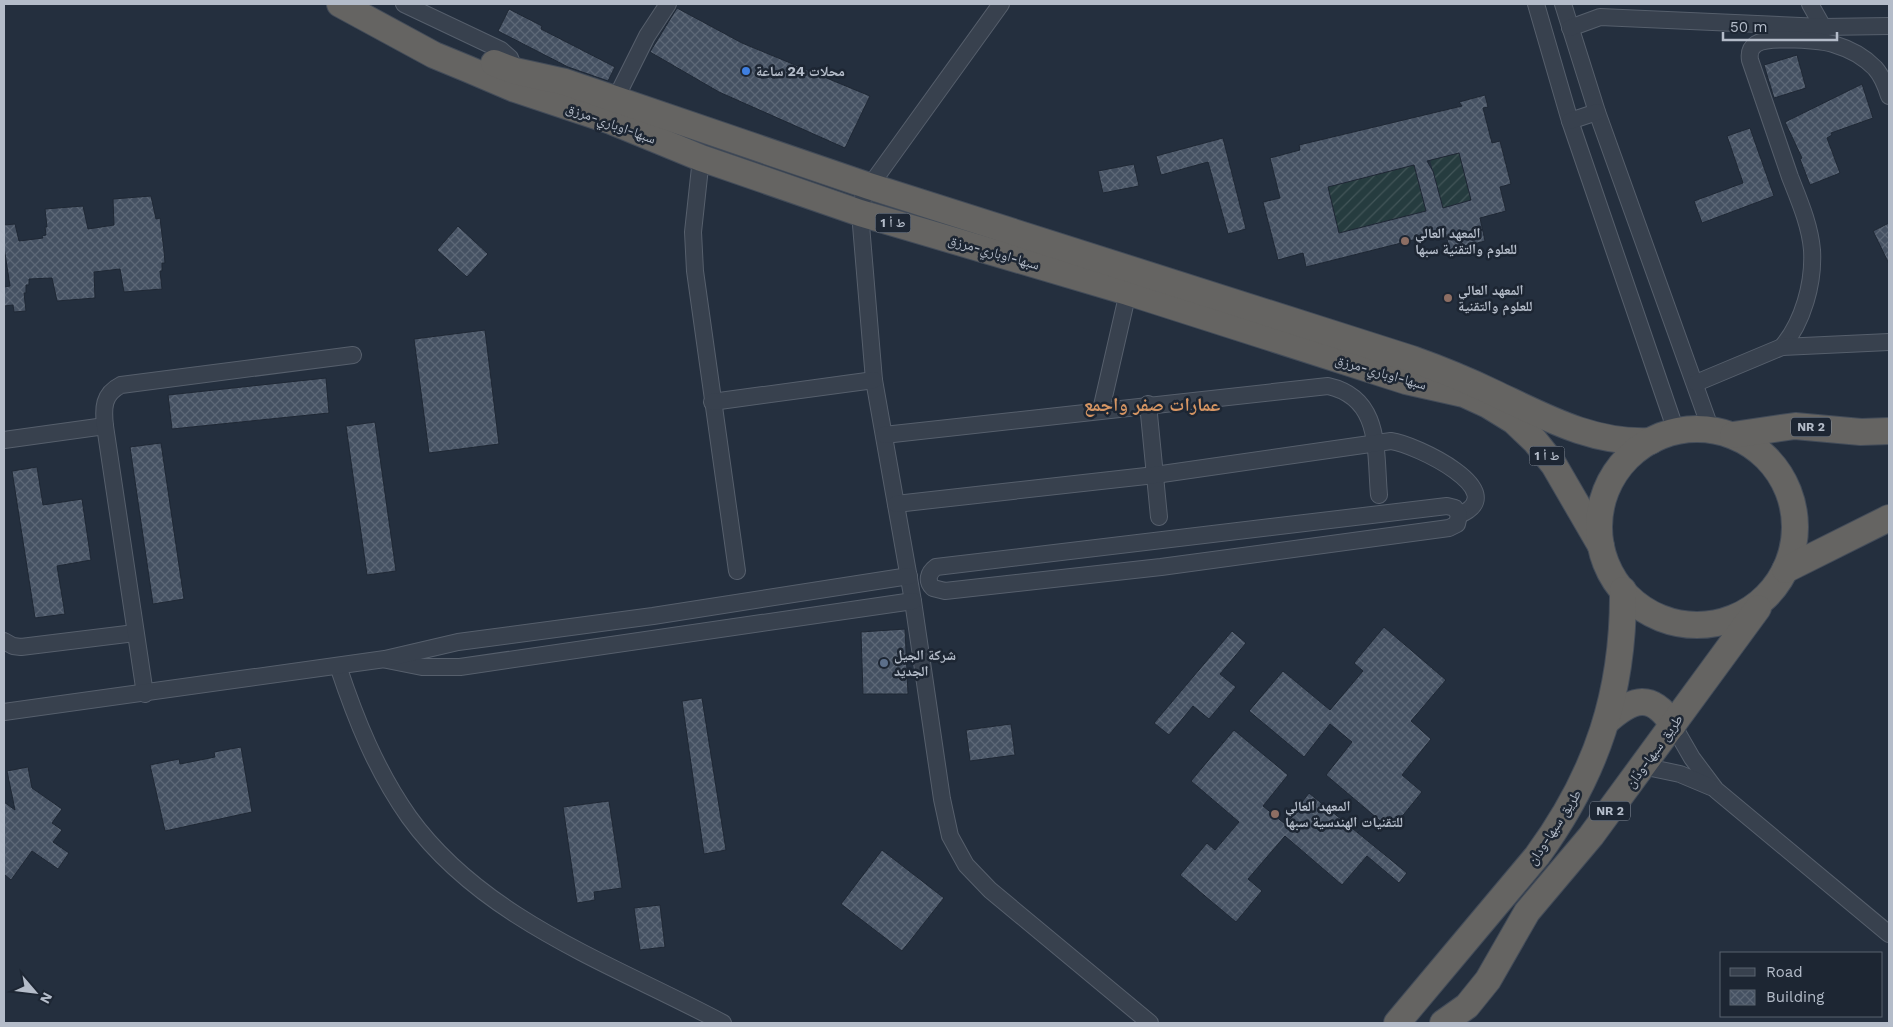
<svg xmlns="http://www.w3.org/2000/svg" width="1893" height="1027" viewBox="0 0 1893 1027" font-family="'Work Sans','Noto Naskh Arabic',sans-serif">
  <defs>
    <pattern id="garden-furrows" width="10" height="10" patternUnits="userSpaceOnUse" patternTransform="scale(1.25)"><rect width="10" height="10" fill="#263c3f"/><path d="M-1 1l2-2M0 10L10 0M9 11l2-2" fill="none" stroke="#435659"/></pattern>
    <pattern id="building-cross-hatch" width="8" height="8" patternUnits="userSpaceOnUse" patternTransform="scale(1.25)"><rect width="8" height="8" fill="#455162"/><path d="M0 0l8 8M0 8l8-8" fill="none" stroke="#5d6877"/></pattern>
  </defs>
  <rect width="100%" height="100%" fill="#242f3e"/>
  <g fill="url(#garden-furrows)">
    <polygon points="1459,153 1471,200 1443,208 1430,160"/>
    <polygon points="1414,165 1426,211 1339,233 1328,187"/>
  </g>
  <g fill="url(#building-cross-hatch)" stroke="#1f2835" fill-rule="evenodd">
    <polygon points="677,8 742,43 870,96 845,148 719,92 650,52"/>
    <polygon points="509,9 542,26 541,29 615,67 608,81 568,67 498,31"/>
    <polygon points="1797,55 1806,88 1774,98 1764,65"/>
    <polygon points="1862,84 1873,118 1831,133 1832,135 1827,138 1840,173 1810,185 1800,159 1802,158 1785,122"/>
    <path d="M 1485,95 L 1488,107 L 1483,108 L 1492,143 L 1500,141 L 1511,184 L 1500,187 L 1506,211 L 1480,218 L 1485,241 L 1450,250 L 1445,232 L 1306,267 L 1303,253 L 1278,260 L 1263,202 L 1280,198 L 1270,158 L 1300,150 L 1299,145 L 1462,106 L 1459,102 ZM 1459,153 L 1471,200 L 1443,208 L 1433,171 L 1427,161 ZM 1414,165 L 1426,211 L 1339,233 L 1328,187 Z"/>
    <polygon points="1750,128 1774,196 1702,223 1694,201 1743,183 1727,136"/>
    <polygon points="1223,138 1246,229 1228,234 1208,162 1161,175 1156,156"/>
    <polygon points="1134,164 1139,186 1103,193 1098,171"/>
    <polygon points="151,196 156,219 160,218 164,251 165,263 162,263 162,271 160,271 162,289 124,292 120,269 94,272 95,298 57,301 52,278 29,279 29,285 26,285 26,293 24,293 26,311 14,312 13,305 4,306 4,287 10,286 4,247 4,225 15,224 19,241 43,238 42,236 46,235 45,227 47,227 45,209 83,206 88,229 114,225 113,199"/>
    <polygon points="1889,223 1889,264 1873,231"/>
    <polygon points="458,226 488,254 467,277 437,250"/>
    <polygon points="485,330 499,444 429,453 414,339"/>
    <polygon points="326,378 329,413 172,429 168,395"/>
    <polygon points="375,422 396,571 367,575 346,426"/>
    <polygon points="161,443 184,599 153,604 130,447"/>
    <polygon points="37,467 43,505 82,499 91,560 57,566 65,614 35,618 12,471"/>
    <polygon points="1384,627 1446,680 1411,721 1431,739 1402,775 1422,792 1391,830 1326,775 1352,742 1330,724 1304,757 1249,711 1283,671 1330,710 1363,671 1354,663"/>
    <polygon points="905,629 908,694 863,694 861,632"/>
    <polygon points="1232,631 1246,643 1220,674 1236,687 1209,719 1193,706 1169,735 1154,723"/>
    <polygon points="702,698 726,850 704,854 682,701"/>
    <polygon points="1011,724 1015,755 970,761 966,730"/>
    <polygon points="1234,730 1288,775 1263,806 1285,824 1309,793 1407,873 1399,883 1367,856 1342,885 1285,836 1248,879 1262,891 1236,922 1180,875 1207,843 1215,850 1239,822 1191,781"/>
    <polygon points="241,747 252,812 165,831 150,765 179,759 180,764 215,757 214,752"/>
    <polygon points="28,767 32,788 62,809 52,823 62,830 53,842 69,853 58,869 32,851 11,880 4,874 4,802 15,810 7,771"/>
    <polygon points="609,801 622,888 594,892 595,900 577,903 563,807"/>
    <polygon points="882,850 944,898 902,951 841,904"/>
    <polygon points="660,905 665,947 640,950 634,908"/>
  </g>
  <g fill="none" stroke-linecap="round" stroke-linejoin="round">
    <g stroke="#565f6c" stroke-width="18">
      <g id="minor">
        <polyline points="404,4 501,50 510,58 515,71"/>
        <polyline points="1001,4 864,194 860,213 861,225 874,380 913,601 942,799 950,836 966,865 990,890 1150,1023"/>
        <polyline points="1536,4 1570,121 1676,431"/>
        <polyline points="1563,4 1597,112 1711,430"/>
        <polyline points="1810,4 1823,27"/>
        <polyline points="1570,28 1600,17 1823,27 1889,26"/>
        <polyline points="615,100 647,36 668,4"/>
        <polyline points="1570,121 1597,112"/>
        <polyline points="701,158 693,232 695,271 737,571"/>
        <path d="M 1782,347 C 1803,322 1814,283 1812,250 C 1810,225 1799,200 1790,177 C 1777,138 1763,99 1750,60 C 1749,54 1750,48 1756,44 C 1768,36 1822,40 1836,45 C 1850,49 1865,58 1875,68 C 1882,76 1886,86 1889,96"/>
        <polyline points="1696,383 1782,347 1889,342"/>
        <polyline points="712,402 874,380"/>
        <polyline points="1148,404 1159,517"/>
        <polyline points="1101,410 1128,292"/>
        <path d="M 884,435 L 1328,386 C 1382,398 1375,451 1379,495"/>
        <polyline points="4,440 105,426"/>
        <path d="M 896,504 L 1155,475 L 1391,441 C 1415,444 1515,492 1459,515"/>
        <path d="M 1447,506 L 1455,508 L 1459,515 L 1457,524 L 1449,528 L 1161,567 L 945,591 L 933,588 C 926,581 928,573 936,567 Z"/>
        <polyline points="4,641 13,646 21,647 135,633"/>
        <polyline points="387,660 422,667 460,667 913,601"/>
        <path d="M 338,666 C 356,720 376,770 409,817 C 484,921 615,965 723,1023"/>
        <path d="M 145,694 L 105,426 C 103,408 103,394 121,385 L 353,355"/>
        <polyline points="4,712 385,659 458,642 653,616 909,576"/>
        <polyline points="1673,725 1692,758 1716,790 1889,934"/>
        <polyline points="1642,766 1680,774 1711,787"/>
      </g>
    </g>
    <g stroke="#434c59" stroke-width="28">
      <g id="trunk">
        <polyline points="340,4 434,55 468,69 515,89 611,121 701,158 860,213 1128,292 1406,381 1464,394 1488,405 1514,421 1535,441 1554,465 1601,546"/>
        <path d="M 494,63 L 515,71 L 565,82 L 869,186 L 1412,359 C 1440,369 1467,380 1494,393 C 1545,417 1593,444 1651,441"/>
        <circle cx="1697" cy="527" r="98"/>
        <polyline points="1733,435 1795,426 1861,432 1889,431"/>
        <polyline points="1785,570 1889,518"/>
        <path d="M 1607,721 C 1633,698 1652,692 1673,725"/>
        <path d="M 1397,1023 L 1537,856 C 1597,774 1624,692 1623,590"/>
        <polyline points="1443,1023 1467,1006 1488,980 1527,912 1591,836 1758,608"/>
      </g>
    </g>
    <use href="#minor" stroke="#38414e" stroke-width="16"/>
    <use href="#trunk" stroke="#656462" stroke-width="26"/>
  </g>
  <circle fill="#3f7fe0" stroke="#1d2633" stroke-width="2" cx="746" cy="71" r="5"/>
  <g fill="#8d6e63" stroke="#1d2633" stroke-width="2">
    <circle cx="1405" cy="241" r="5"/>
    <circle cx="1448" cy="298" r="5"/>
    <circle cx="1275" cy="814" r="5"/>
  </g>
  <circle fill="#5c6f8a" stroke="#1d2633" stroke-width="2" cx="884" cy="663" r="5"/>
  <g text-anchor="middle" stroke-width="5" stroke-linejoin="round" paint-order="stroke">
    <g fill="#1d2633" stroke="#878f9c" stroke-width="1">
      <rect x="875.5" y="213.5" width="35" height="19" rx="4"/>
      <rect x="1791" y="417.5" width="40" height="19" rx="4"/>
      <rect x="1529.5" y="446.5" width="35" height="19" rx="4"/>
      <rect x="1590" y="801.5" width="40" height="19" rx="4"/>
    </g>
    <g font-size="12" font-weight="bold" fill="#b4bcc9">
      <text x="893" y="227">ط أ 1</text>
      <text x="1811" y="431">NR 2</text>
      <text x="1547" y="460">ط أ 1</text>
      <text x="1610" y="815">NR 2</text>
    </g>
    <g font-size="14" font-weight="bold" fill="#b4bcc9" stroke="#1d2633" text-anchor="start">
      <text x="756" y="76">محلات 24 ساعة</text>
      <text x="1415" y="238">المعهد العالي<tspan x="1415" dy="16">للعلوم والتقنية سبها</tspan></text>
      <text x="1458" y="295">المعهد العالي<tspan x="1458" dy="16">للعلوم والتقنية</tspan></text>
      <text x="894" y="660">شركة الجيل<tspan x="894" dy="16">الجديد</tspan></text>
      <text x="1285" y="811">المعهد العالي<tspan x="1285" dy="16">للتقنيات الهندسية سبها</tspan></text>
    </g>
    <g font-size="14" fill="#b4bcc9" stroke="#1d2633">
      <text transform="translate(611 123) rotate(20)" y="5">سبها-اوباري-مرزق</text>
      <text transform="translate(994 252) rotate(16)" y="5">سبها-اوباري-مرزق</text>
      <text transform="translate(1381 372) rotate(16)" y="5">سبها-اوباري-مرزق</text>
      <text transform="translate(1654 751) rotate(-54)" y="5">طريق سبها-ودّان</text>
      <text transform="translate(1554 827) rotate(-57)" y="5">طريق سبها-ودان</text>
    </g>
    <g font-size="19" font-weight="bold" fill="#d59563" stroke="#1d2633">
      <text x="1152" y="411">عمارات صفر واجمع</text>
    </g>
  </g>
  <rect width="1893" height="1027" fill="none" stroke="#b4bcc9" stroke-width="10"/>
  <rect x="1720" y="952" width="162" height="65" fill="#1d2633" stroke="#59626f"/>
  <rect x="1730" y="968" width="25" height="8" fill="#38414e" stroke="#59626f"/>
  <text x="1766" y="977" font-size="15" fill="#b4bcc9">Road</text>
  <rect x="1730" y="990" width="25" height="15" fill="url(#building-cross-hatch)" stroke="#59626f"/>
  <text x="1766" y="1002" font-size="15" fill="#b4bcc9">Building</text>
  <g transform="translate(35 992) rotate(118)" stroke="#1d2633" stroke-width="4" paint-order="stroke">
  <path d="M0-4L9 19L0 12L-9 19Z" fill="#b4bcc9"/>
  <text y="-8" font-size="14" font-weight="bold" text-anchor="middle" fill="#b4bcc9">N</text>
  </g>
  <path d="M1723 32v8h114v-8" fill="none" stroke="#b4bcc9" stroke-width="2.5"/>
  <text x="1730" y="32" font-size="15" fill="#b4bcc9" stroke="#1d2633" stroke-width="4" paint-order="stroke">50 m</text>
</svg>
